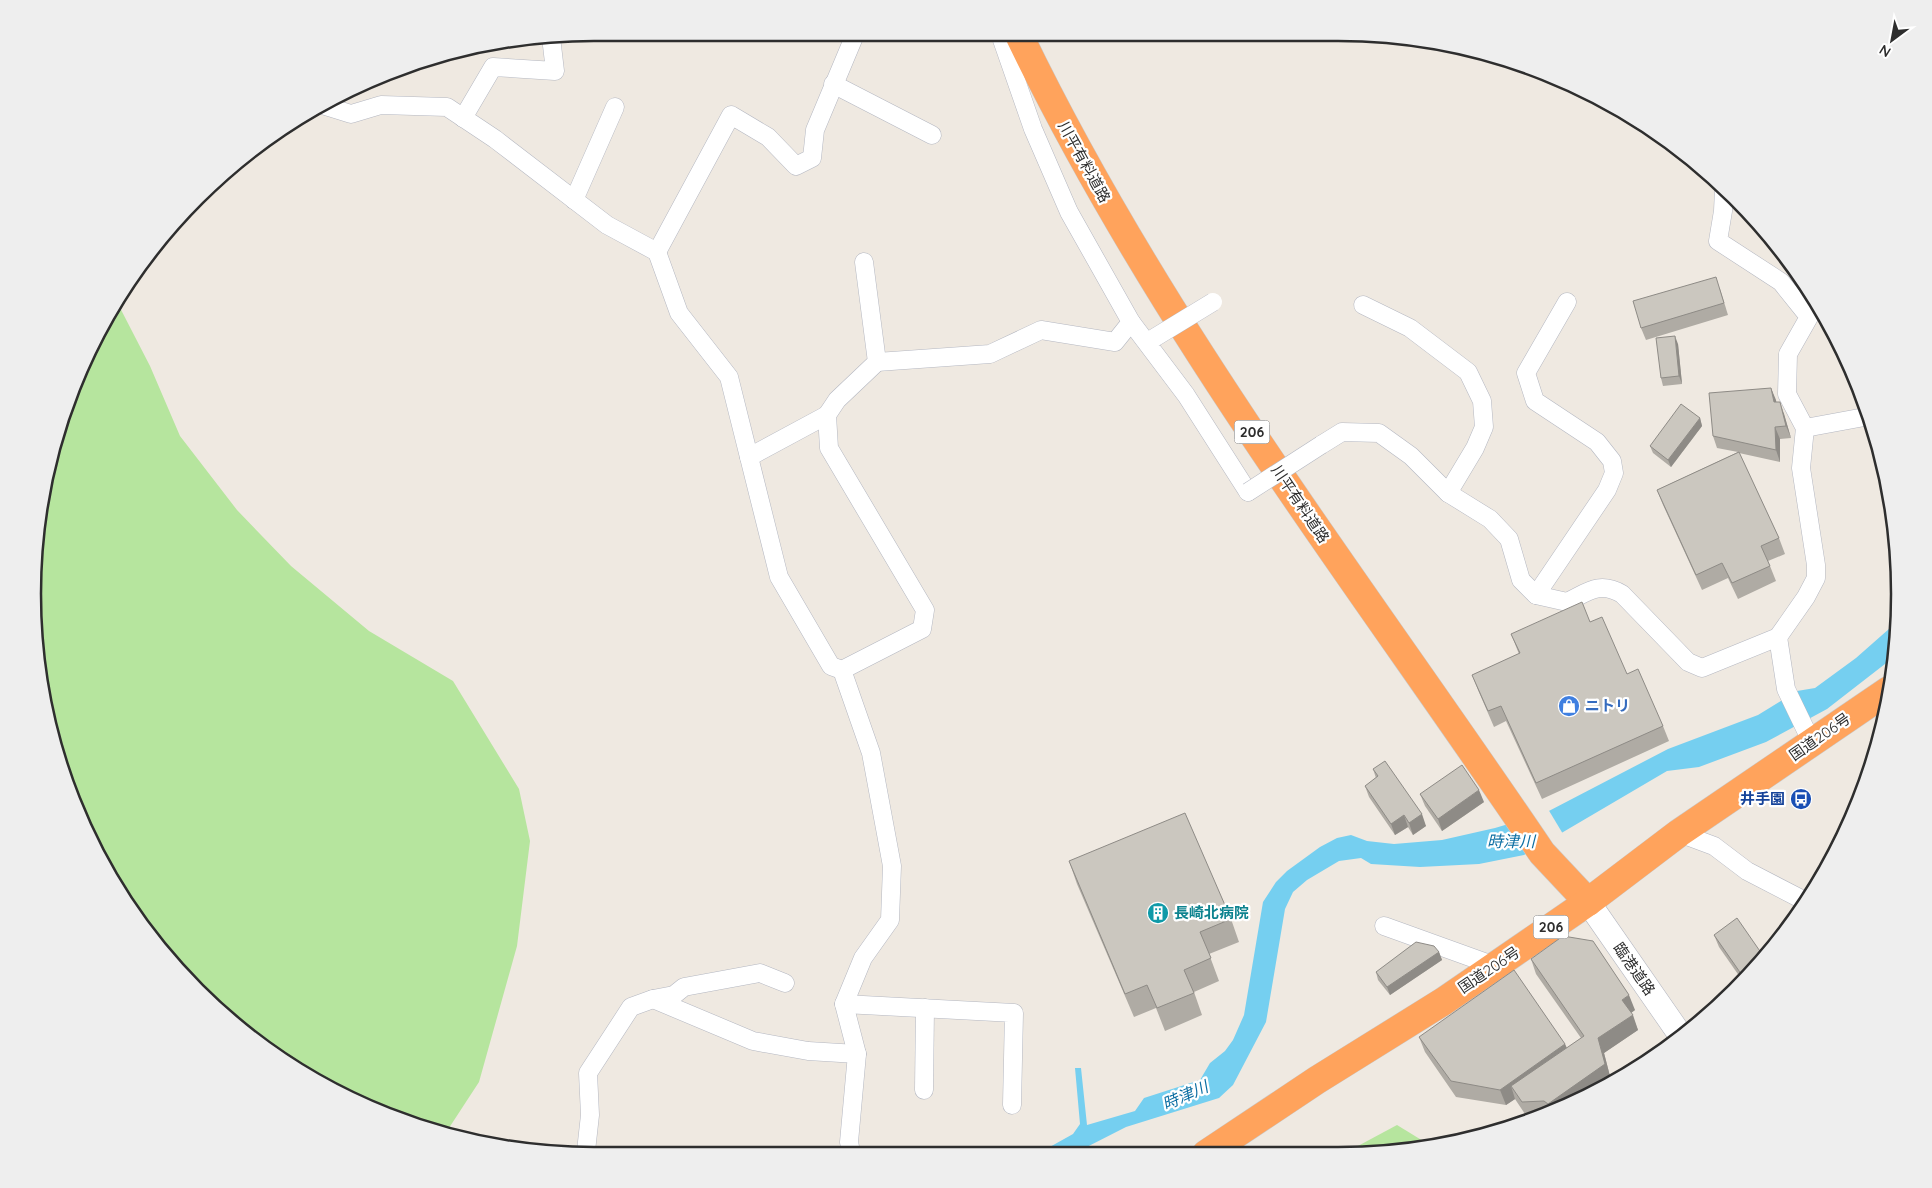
<svg xmlns="http://www.w3.org/2000/svg" width="1932" height="1188" viewBox="0 0 1932 1188" font-family="Quicksand,'Noto Sans JP',sans-serif">
  <rect width="100%" height="100%" fill="#efe9e1"/>
  <g fill="#b6e59e">
    <polygon points="117,302 150,366 180,436 237,510 291,566 369,631 453,681 519,789 530,841 517,946 479,1082 447,1131 379,1113 252,1040 197,991 127,906 62,774 37,668 33,594 37,520 62,414"/>
    <polygon points="1397,1125 1428,1144 1375,1154 1343,1154"/>
  </g>
  <polygon fill="#75cff0" points="1898,621 1894,657 1827,709 1766,742 1699,767 1667,771 1524,855 1479,864 1420,867 1371,864 1361,858 1339,861 1307,880 1293,892 1285,909 1266,1022 1233,1085 1219,1098 1126,1127 1075,1153 1039,1153 1073,1134 1080,1124 1075,1068 1081,1068 1087,1125 1135,1111 1144,1098 1200,1080 1210,1063 1225,1051 1233,1040 1244,1015 1263,902 1276,882 1287,871 1320,847 1337,838 1351,835 1367,841 1394,844 1442,840 1495,828 1545,813 1668,749 1758,715 1797,691 1815,688 1856,658"/>
  <polygon fill="#efe9e1" points="1548,809 1563,834 1527,856 1504,822"/>
  <g fill="none" stroke-linecap="round" stroke-linejoin="round">
    <g stroke="#b4b7c1" stroke-width="19">
      <g id="street">
        <polyline points="833,84 932,135"/>
        <polyline points="322,105 351,114 381,105 447,107 495,139 607,225 657,252 679,313 729,377 779,577 831,666 842,670 871,753 892,866 890,920 863,958 844,1004 857,1054 849,1142 851,1152"/>
        <polyline points="463,118 493,67 555,71 551,37"/>
        <polyline points="574,200 615,107"/>
        <polyline points="657,252 731,115 768,137 796,166 812,158 815,130 854,37"/>
        <polyline points="1363,305 1410,328 1468,372 1482,401 1484,427 1475,448 1448,493"/>
        <polyline points="1131,322 1186,395 1248,492"/>
        <polyline points="877,362 990,354 1041,330 1115,342 1131,322 1069,212 1033,129 1001,37"/>
        <polyline points="1805,428 1870,416"/>
        <path d="M 1321,445 L 1342,432 L 1379,433 L 1411,456 L 1448,493 L 1490,519 L 1509,539 L 1521,580 L 1536,595 L 1567,602 C 1588,592 1599,581 1622,594 L 1688,662 L 1702,668 L 1778,637 L 1806,597 L 1816,578 L 1816,565 L 1801,468 L 1805,428 L 1787,394 L 1788,354 L 1809,317 L 1781,282 L 1718,241 L 1723,211 L 1724,190"/>
        <polyline points="749,457 827,415"/>
        <polyline points="1536,595 1607,490 1614,473 1612,461 1597,442 1535,401 1526,373 1567,302"/>
        <polyline points="1778,637 1786,689 1812,743"/>
        <polyline points="842,670 922,629 925,610 829,448 827,415 837,400 877,362 864,262"/>
        <polyline points="1679,833 1714,846 1747,871 1805,901"/>
        <polyline points="1384,926 1495,966"/>
        <polyline points="785,983 760,973 684,987 674,995 653,999 753,1041 808,1051 857,1054"/>
        <polyline points="844,1004 1014,1013 1012,1105"/>
        <polyline points="924,1090 925,1008"/>
        <polyline points="586,1151 590,1115 588,1073 631,1007 653,999"/>
      </g>
    </g>
    <g stroke="#b4b7c1" stroke-width="25">
      <polyline id="secondary" points="1588,902 1681,1036"/>
    </g>
    <g stroke="#c9c9c9" stroke-width="29">
      <g id="highway">
        <path d="M 1020,37 C 1161,329 1361,585 1542,853 L 1588,902"/>
        <polyline points="1206,1154 1317,1080 1444,1001 1588,902 1679,833 1889,690"/>
      </g>
    </g>
    <use href="#street" stroke="#fff" stroke-width="18"/>
    <use href="#secondary" stroke="#fff" stroke-width="24"/>
    <use href="#highway" stroke="#ffa35c" stroke-width="28"/>
    <g stroke="#b4b7c1" stroke-width="19" stroke-linecap="butt">
      <g id="street-bridge">
        <polyline points="1154,338 1213,302"/>
        <polyline points="1248,492 1321,445"/>
      </g>
    </g>
    <use href="#street-bridge" stroke="#fff" stroke-width="18"/>
  </g>
  <g fill="#afaba4">
    <polygon points="1720,289 1728,315 1646,340 1641,328"/>
    <polygon points="1678,344 1682,384 1663,386 1661,378"/>
    <polygon points="1771,388 1776,402 1784,414 1791,438 1780,439 1780,462 1739,453 1779,538 1785,554 1768,561 1776,581 1738,599 1728,578 1702,590 1663,505 1657,490 1738,452 1717,448 1713,436"/>
    <polygon points="1700,418 1702,426 1671,467 1653,453 1650,446"/>
    <polygon points="1590,622 1663,726 1669,741 1542,799 1506,721 1494,727 1478,690 1472,675 1519,654 1511,634"/>
    <polygon points="1373,769 1426,826 1413,835 1408,827 1395,835 1369,797 1365,786 1376,778"/>
    <polygon points="1420,794 1484,802 1442,831 1425,806"/>
    <polygon points="1069,861 1231,919 1239,942 1209,954 1219,981 1194,992 1202,1015 1165,1031 1156,1008 1134,1017 1077,884"/>
    <polygon points="1714,935 1764,957 1742,980 1719,947"/>
    <polygon points="1439,952 1442,960 1390,995 1378,980 1376,972"/>
    <polygon points="1531,959 1635,1010 1631,1013 1638,1030 1604,1053 1611,1080 1593,1092 1538,1117 1527,1117 1515,1099 1506,1105 1456,1097 1425,1052 1419,1037 1565,1044 1567,1048 1581,1038 1536,974"/>
  </g>
  <g fill="#8e8b86">
    <polygon points="1675,336 1678,344 1682,384 1679,376"/>
    <polygon points="1771,388 1776,400 1778,414 1774,402"/>
    <polygon points="1780,402 1784,414 1791,438 1786,426"/>
    <polygon points="1700,418 1702,426 1671,467 1668,460"/>
    <polygon points="1775,427 1780,439 1780,462 1776,450"/>
    <polygon points="1479,790 1484,802 1442,831 1438,819"/>
    <polygon points="1422,814 1426,826 1413,835 1409,823"/>
    <polygon points="1404,815 1408,827 1395,835 1391,824"/>
    <polygon points="1439,952 1442,960 1390,995 1387,987"/>
    <polygon points="1629,995 1635,1010 1628,1015 1622,1000"/>
    <polygon points="1633,1015 1638,1030 1604,1053 1611,1080 1593,1092 1551,1111 1548,1104 1598,1038"/>
    <polygon points="1565,1044 1571,1059 1511,1086 1515,1099 1506,1105 1500,1090"/>
  </g>
  <g fill="#cbc7bf" stroke="#8e8b86">
    <polygon points="1716,277 1724,303 1641,328 1633,301"/>
    <polygon points="1675,336 1679,376 1661,378 1656,338"/>
    <polygon points="1771,388 1774,402 1780,402 1786,426 1775,427 1776,450 1713,436 1709,393"/>
    <polygon points="1681,404 1700,418 1668,460 1650,446"/>
    <polygon points="1739,452 1779,538 1761,546 1770,566 1732,583 1722,563 1696,575 1657,490"/>
    <polygon points="1582,602 1590,622 1602,617 1627,674 1638,669 1663,726 1536,783 1501,706 1488,711 1472,675 1520,653 1511,634"/>
    <polygon points="1385,761 1422,814 1409,823 1404,815 1391,824 1365,786 1378,776 1373,769"/>
    <polygon points="1462,765 1479,790 1438,819 1420,794"/>
    <polygon points="1185,813 1231,919 1200,932 1211,958 1184,970 1194,993 1157,1008 1147,985 1125,994 1069,861"/>
    <polygon points="1737,918 1764,957 1744,978 1714,935"/>
    <polygon points="1563,936 1593,941 1629,995 1622,1000 1633,1015 1598,1038 1605,1064 1548,1104 1544,1101 1522,1102 1511,1086 1584,1036 1531,959"/>
    <polygon points="1416,942 1434,946 1439,952 1387,987 1376,972"/>
    <polygon points="1514,970 1565,1044 1500,1090 1451,1081 1419,1037"/>
  </g>
  <defs>
    <g id="shop-disc" transform="scale(1.125)"><circle r="9.5" fill="#3f7fe0" stroke="#fff"/><path d="M-5-2.5h2.3a2.7 3.5 0 0 1 5.4 0H5L5.5 6h-11ZM-1.5-2.5h3a1.5 2.3 0 0 0-3 0Z" fill="#fff"/></g>
    <g id="bus-disc" transform="scale(1.125)"><circle r="9.5" fill="#1a4fb4" stroke="#fff"/><path d="M-5-6H5V4H4V6H2V4H-2V6H-4V4H-5ZM-3.5-4V0h7V-4ZM-3.5 1.2v1.5H-2V1.2ZM2 1.2v1.5H3.5V1.2Z" fill="#fff"/></g>
    <g id="building-disc" transform="scale(1.125)"><circle r="9.5" fill="#0f9aa8" stroke="#fff"/><path d="M-4-6H4V6H1V3H-1V6H-4ZM-2.5-4.3h1.7v1.8h-1.7ZM.8-4.3h1.7v1.8H.8ZM-2.5-1h1.7V.8h-1.7ZM.8-1h1.7V.8H.8Z" fill="#fff"/></g>
  </defs>
  <g fill-rule="evenodd">
    <use href="#shop-disc" x="1569" y="706"/>
    <use href="#bus-disc" x="1801" y="799"/>
    <use href="#building-disc" x="1158" y="913"/>
  </g>
  <g text-anchor="middle" stroke-width="4.5" stroke-linejoin="round" paint-order="stroke">
    <g fill="#fff" stroke="#6d6d6d" stroke-width="1">
      <rect x="1234.5" y="420.5" width="35" height="23" rx="4"/>
      <rect x="1533.5" y="915.5" width="35" height="23" rx="4"/>
    </g>
    <g font-size="14" font-weight="bold" fill="#2e2e2e">
      <text x="1252" y="437">206</text>
      <text x="1551" y="932">206</text>
    </g>
    <g font-size="15" fill="#2e2e2e" stroke="#fff">
      <text transform="translate(1084 162) rotate(61)" y="5">川平有料道路</text>
      <text transform="translate(1300 504) rotate(56)" y="5">川平有料道路</text>
      <text transform="translate(1820 737) rotate(-35)" y="5">国道206号</text>
      <text transform="translate(1634 969) rotate(55)" y="5">臨港道路</text>
      <text transform="translate(1489 970) rotate(-34)" y="5">国道206号</text>
    </g>
    <g font-size="15" font-weight="bold" fill="#366cbe" stroke="#fff" text-anchor="start">
      <text x="1585" y="711">ニトリ</text>
    </g>
    <g font-size="15" font-weight="bold" fill="#164399" stroke="#fff" text-anchor="end">
      <text x="1785" y="804">井手園</text>
    </g>
    <g font-size="15" font-weight="bold" fill="#0d838f" stroke="#fff" text-anchor="start">
      <text x="1174" y="918">長崎北病院</text>
    </g>
    <g font-size="16" font-style="italic" fill="#0d6fa3" stroke="#fff">
      <text x="1511" y="847">時津川</text>
      <text transform="translate(1185 1095) rotate(-24)" y="6">時津川</text>
    </g>
  </g>
  <path d="M0 0H1932V1188H0ZM594 41H1338A553 553 0 0 1 1891 594V594A553 553 0 0 1 1338 1147H594A553 553 0 0 1 41 594V594A553 553 0 0 1 594 41Z" fill="#eee" fill-rule="evenodd"/>
  <path fill="none" stroke="#2e2e2e" stroke-width="2.5" d="M594 41H1338A553 553 0 0 1 1891 594V594A553 553 0 0 1 1338 1147H594A553 553 0 0 1 41 594V594A553 553 0 0 1 594 41Z"/>
  <g transform="translate(1892 40) rotate(212)" stroke="#ffffff" stroke-width="4" paint-order="stroke">
  <path d="M0-4L9 19L0 12L-9 19Z" fill="#2e2e2e"/>
  <text y="-8" font-size="14" font-weight="bold" text-anchor="middle" fill="#2e2e2e">N</text>
  </g>
</svg>
